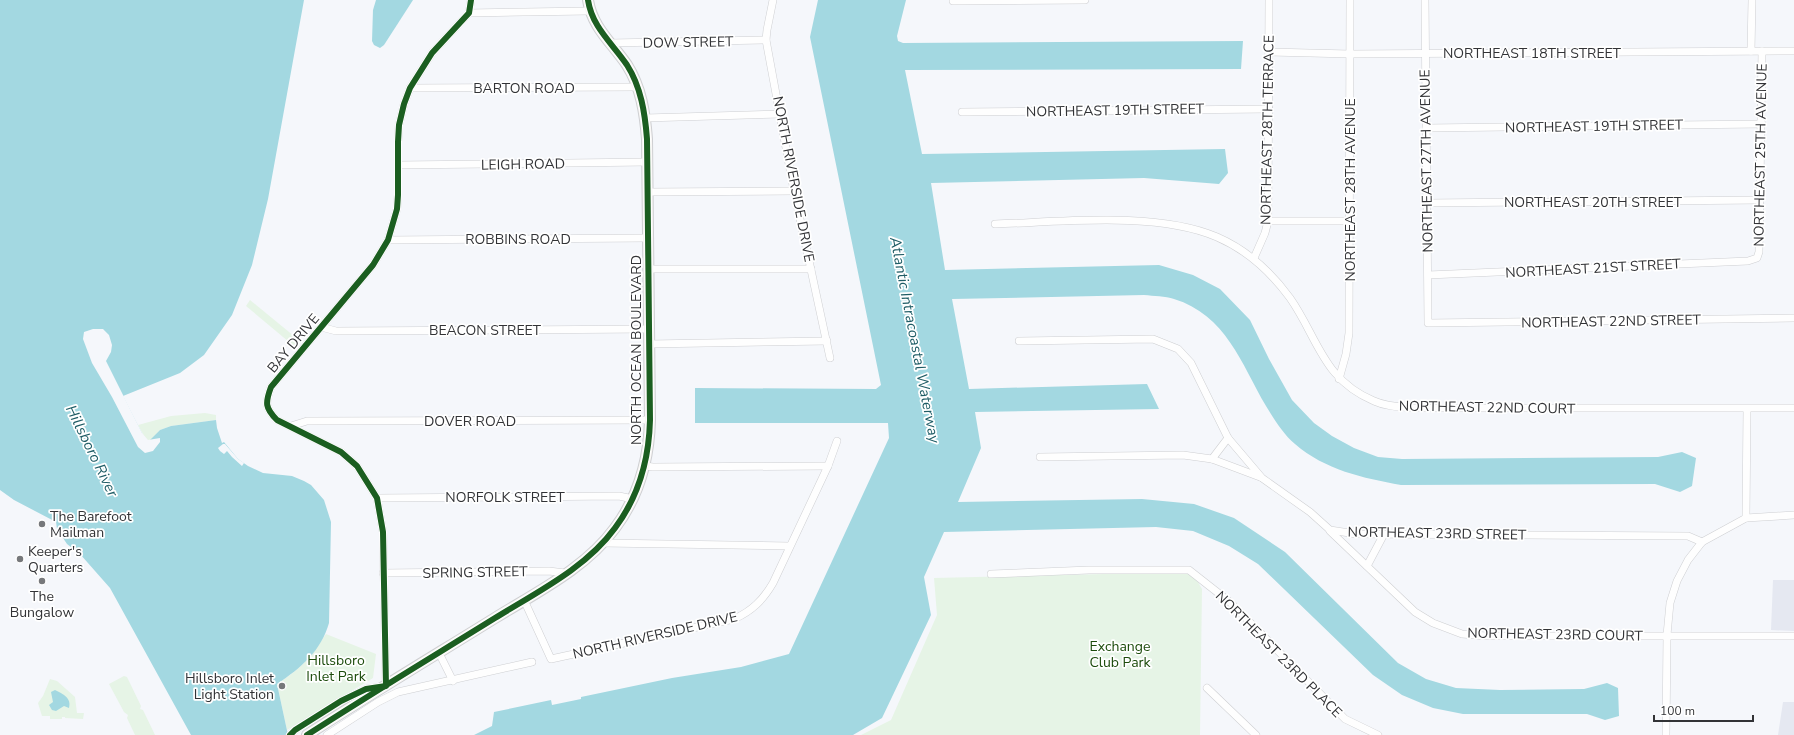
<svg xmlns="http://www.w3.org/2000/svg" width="1794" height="735" viewBox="0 0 1794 735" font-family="'Nunito Sans',sans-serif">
  <rect width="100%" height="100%" fill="#f5f7fb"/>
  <g fill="#e5e8f1">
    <polygon points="1773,580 1794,580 1794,631 1771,630"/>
    <polygon points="1783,702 1794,702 1794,735 1778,735"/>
  </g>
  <g fill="#e6f4e6">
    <polygon points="250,300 300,341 295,347 246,306"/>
    <polygon points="205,413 216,415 216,420 171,426 160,430 148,443 138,425 171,416"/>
    <polygon points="1192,572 1202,589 1200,735 861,735 891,720 937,615 934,578"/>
    <path d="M 326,634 L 376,654 L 373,678 L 287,730 L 277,684 C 302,668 309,659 326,634 Z"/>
    <polygon points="124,676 127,677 141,706 140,709 143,710 155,735 135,735 127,718 128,715 124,712 109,684"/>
    <polygon points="50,679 57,681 75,697 77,713 84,713 83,719 65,718 65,717 62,717 62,719 50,719 50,716 42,716 38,703 43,696"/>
  </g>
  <g fill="#a3d8e1">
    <path d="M 0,0 L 304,0 L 268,199 L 252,265 L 232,315 L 204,355 L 180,373 L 123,396 L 147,443 L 160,430 L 171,426 L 216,420 L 217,428 L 222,443 L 224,442 L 238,459 L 248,466 L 263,473 L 292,476 L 304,481 L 311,485 L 324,500 L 331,522 L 329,623 C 321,651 301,668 277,684 L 288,735 L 191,735 L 110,588 L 80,554 L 67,544 L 57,529 L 56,522 L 14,500 L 0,490 Z"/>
    <polygon points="376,0 413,0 384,45 380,48 374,45 372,41 373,10"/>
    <path d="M 818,0 L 906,0 L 897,36 L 898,41 L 903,43 L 1243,41 L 1241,69 L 905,70 L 922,154 L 1225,149 L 1228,173 L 1219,184 L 1144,178 L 931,183 L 945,270 L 1159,265 L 1193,275 L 1220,289 L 1250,320 L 1269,359 L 1292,400 L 1314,423 L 1332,436 L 1354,448 L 1378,457 L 1402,459 L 1658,457 L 1682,452 L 1696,458 L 1692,486 L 1680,492 L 1655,484 L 1401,485 C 1363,478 1325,470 1295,444 C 1283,434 1274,419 1266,406 C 1241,363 1226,315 1174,299 C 1165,296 1154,296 1144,295 L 952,299 L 969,389 L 1147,384 L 1159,409 L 975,412 L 981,448 L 958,502 L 1142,499 L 1194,504 L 1234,518 L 1285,552 L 1398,663 L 1426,679 L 1456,688 L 1500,690 L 1584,689 L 1607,683 L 1618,688 L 1619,716 L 1605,720 L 1587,714 L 1463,714 L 1433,708 L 1402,695 L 1373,675 L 1258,564 L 1229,546 L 1193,531 L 1156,527 L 944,532 L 924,577 L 931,615 L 882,718 L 853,735 L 474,735 L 492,726 L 494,712 L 551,700 L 552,705 L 581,699 L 581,697 L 672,678 L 741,667 L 789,654 L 889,438 L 888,423 L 695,423 L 695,388 L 876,389 L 881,385 L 810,37 Z"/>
    <path d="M 55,690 C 63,694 72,698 69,708 L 64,706 L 56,711 L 52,710 L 49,705 L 53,702 L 51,692 Z"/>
  </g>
  <g fill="#f5f7fb">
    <polygon points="93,329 103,329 109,335 112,345 111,352 106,361 142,433 148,440 160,438 160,442 153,451 145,453 138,447 112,397 92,363 83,339 84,332"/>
    <polygon points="223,444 225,444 238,459 244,463 242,466 232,457 227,451 224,454 220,451 218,448"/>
  </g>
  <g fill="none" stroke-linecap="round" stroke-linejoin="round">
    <g stroke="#cecfd2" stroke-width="8">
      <g id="street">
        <polyline points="773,0 767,30 766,40 794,191 830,358"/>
        <polyline points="1425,0 1428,323 1794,318"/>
        <polyline points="953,1 1085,0"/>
        <polyline points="469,13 589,11"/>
        <polyline points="610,43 766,40"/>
        <polyline points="1751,51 1752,0"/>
        <polyline points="1269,52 1350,54 1794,51"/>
        <polyline points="410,88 638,87"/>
        <polyline points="962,112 1269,109"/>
        <polyline points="645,118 781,114"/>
        <polyline points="1426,128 1762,124"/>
        <polyline points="398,165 648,162"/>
        <polyline points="647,192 794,191"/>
        <polyline points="1427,203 1760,200"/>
        <polyline points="1268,221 1350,221"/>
        <path d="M 995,224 C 1060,222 1157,211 1217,237 C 1247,250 1271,272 1290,298 C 1318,338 1323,380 1374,401 C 1387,407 1402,407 1415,408 L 1794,408"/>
        <polyline points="388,240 648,238"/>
        <polyline points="1254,258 1265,233 1268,221 1269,0"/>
        <polyline points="648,269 811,269"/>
        <polyline points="1428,275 1748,261 1757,258 1759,252 1762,51"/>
        <polyline points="321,327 336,331 649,329"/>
        <polyline points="1019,341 1153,339 1178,349 1191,363 1228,438 1262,478 1310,512 1330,530 1356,534 1688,536 1702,542"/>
        <polyline points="649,344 827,341"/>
        <polyline points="1339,379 1346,354 1349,333 1350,0"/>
        <polyline points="291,426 307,421 650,420"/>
        <polyline points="1040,457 1183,455 1212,459 1260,477"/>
        <polyline points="1212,459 1228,438"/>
        <polyline points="645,466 653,467 828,466"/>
        <polyline points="377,498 619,496 633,499"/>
        <polyline points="1746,518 1747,409"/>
        <polyline points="1330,531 1415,612 1433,623 1462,634 1486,636 1794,636"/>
        <polyline points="603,543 789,546"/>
        <polyline points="1367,566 1384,534"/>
        <polyline points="383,573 549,571 565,573"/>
        <polyline points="991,574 1089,570 1189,570 1231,603 1345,719 1378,735"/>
        <path d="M 524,600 L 551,659 L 734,619 C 752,611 763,600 773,583 L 828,466 L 837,441"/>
        <polyline points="439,653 453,681"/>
        <polyline points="1207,688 1256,735"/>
        <path d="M 290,735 L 295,730 L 341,701 L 366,689 L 386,686 L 383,532 L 377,498 L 357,466 L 341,452 L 277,420 C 265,408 265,403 271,387 L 373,265 L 388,240 L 397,209 L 398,195 L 398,142 L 399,125 L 404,104 L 410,88 L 432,53 L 469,13 L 471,0"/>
        <polyline points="327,735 378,702 398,692 532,662"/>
        <polyline points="1666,735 1667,635 1670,603 1677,581 1688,560 1702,542 1746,518 1794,515"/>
      </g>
    </g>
    <g stroke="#cecfd2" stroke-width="12">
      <path id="secondary" d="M 307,735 C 369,695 432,657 495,618 C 537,592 586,568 615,528 C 639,496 649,459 650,420 L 647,139 C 645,113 641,87 627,65 C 612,43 592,27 588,0"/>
    </g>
    <use href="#street" stroke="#fefefe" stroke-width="7"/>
    <use href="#secondary" stroke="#f9f7f5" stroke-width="10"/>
    <g stroke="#fff" stroke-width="8">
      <g id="cycleway">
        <path d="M 290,735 L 295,730 L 341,701 L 366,689 L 386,686 L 383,532 L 377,498 L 357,466 L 341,452 L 277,420 C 265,408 265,403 271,387 L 373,265 L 388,240 L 397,209 L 398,195 L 398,142 L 399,125 L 404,104 L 410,88 L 432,53 L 469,13 L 471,0"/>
        <path d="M 307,735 C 369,695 432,657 495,618 C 537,592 586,568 615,528 C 639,496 649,459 650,420 L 647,139 C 645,113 641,87 627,65 C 612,43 592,27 588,0"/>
      </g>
    </g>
    <use href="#cycleway" stroke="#1b5e20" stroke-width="6"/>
  </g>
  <g fill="#76787b" stroke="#fff" stroke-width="1.5">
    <circle cx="42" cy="524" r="4"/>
    <circle cx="20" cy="559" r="4"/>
    <circle cx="42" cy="581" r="4"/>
    <circle cx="282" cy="686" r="4"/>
  </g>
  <g text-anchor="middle" stroke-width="3.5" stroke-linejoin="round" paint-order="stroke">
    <g font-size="14" fill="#323336" stroke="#fff">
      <text transform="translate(688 42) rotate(-1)" y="5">DOW STREET</text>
      <text x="1532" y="58">NORTHEAST 18TH STREET</text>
      <text x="524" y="93">BARTON ROAD</text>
      <text transform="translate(1115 110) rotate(-1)" y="5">NORTHEAST 19TH STREET</text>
      <text transform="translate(1594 126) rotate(-1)" y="5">NORTHEAST 19TH STREET</text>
      <text transform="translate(1267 130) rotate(-89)" y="5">NORTHEAST 28TH TERRACE</text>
      <text transform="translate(1760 155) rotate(-89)" y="5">NORTHEAST 25TH AVENUE</text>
      <text transform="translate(1426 161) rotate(-91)" y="5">NORTHEAST 27TH AVENUE</text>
      <text transform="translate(523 164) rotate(-1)" y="5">LEIGH ROAD</text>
      <text transform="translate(794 179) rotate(79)" y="5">NORTH RIVERSIDE DRIVE</text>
      <text transform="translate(1350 190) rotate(-90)" y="5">NORTHEAST 28TH AVENUE</text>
      <text x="1593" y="207">NORTHEAST 20TH STREET</text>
      <text x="518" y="244">ROBBINS ROAD</text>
      <text transform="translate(1593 268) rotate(-3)" y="5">NORTHEAST 21ST STREET</text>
      <text transform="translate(1611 321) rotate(-1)" y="5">NORTHEAST 22ND STREET</text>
      <text x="485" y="335">BEACON STREET</text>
      <text transform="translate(293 343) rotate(-50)" y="5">BAY DRIVE</text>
      <text transform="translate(636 350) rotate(-90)" y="5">NORTH OCEAN BOULEVARD</text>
      <text transform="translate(1487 407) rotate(1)" y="5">NORTHEAST 22ND COURT</text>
      <text x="470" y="426">DOVER ROAD</text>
      <text x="505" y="502">NORFOLK STREET</text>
      <text transform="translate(1437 533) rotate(1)" y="5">NORTHEAST 23RD STREET</text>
      <text transform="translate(475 572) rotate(-1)" y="5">SPRING STREET</text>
      <text transform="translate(1555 634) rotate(1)" y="5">NORTHEAST 23RD COURT</text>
      <text transform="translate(655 635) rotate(-13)" y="5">NORTH RIVERSIDE DRIVE</text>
      <text transform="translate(1279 654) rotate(45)" y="5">NORTHEAST 23RD PLACE</text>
    </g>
    <g font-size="14" fill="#323336" stroke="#fff" text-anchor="start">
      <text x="50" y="521">The Barefoot<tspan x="50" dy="16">Mailman</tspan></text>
      <text x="28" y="556">Keeper's<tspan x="28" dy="16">Quarters</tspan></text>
      <text x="42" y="601" text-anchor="middle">The<tspan x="42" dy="16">Bungalow</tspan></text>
      <text x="274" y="683" text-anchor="end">Hillsboro Inlet<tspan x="274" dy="16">Light Station</tspan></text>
    </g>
    <g font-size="14" fill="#1d4c0c" stroke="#fff">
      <text x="1120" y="651">Exchange<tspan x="1120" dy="16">Club Park</tspan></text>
      <text x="336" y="665">Hillsboro<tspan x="336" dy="16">Inlet Park</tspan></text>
    </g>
    <g font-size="15" font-style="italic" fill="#1e5c65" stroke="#fff">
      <text transform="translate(915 340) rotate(79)" y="5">Atlantic Intracoastal Waterway</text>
      <text transform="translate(92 451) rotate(64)" y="5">Hillsboro River</text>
    </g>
  </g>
  <path d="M1654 715v6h99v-6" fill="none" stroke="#323336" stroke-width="2"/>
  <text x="1660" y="715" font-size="12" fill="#323336" stroke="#ffffff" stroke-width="3" paint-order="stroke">100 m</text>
</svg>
